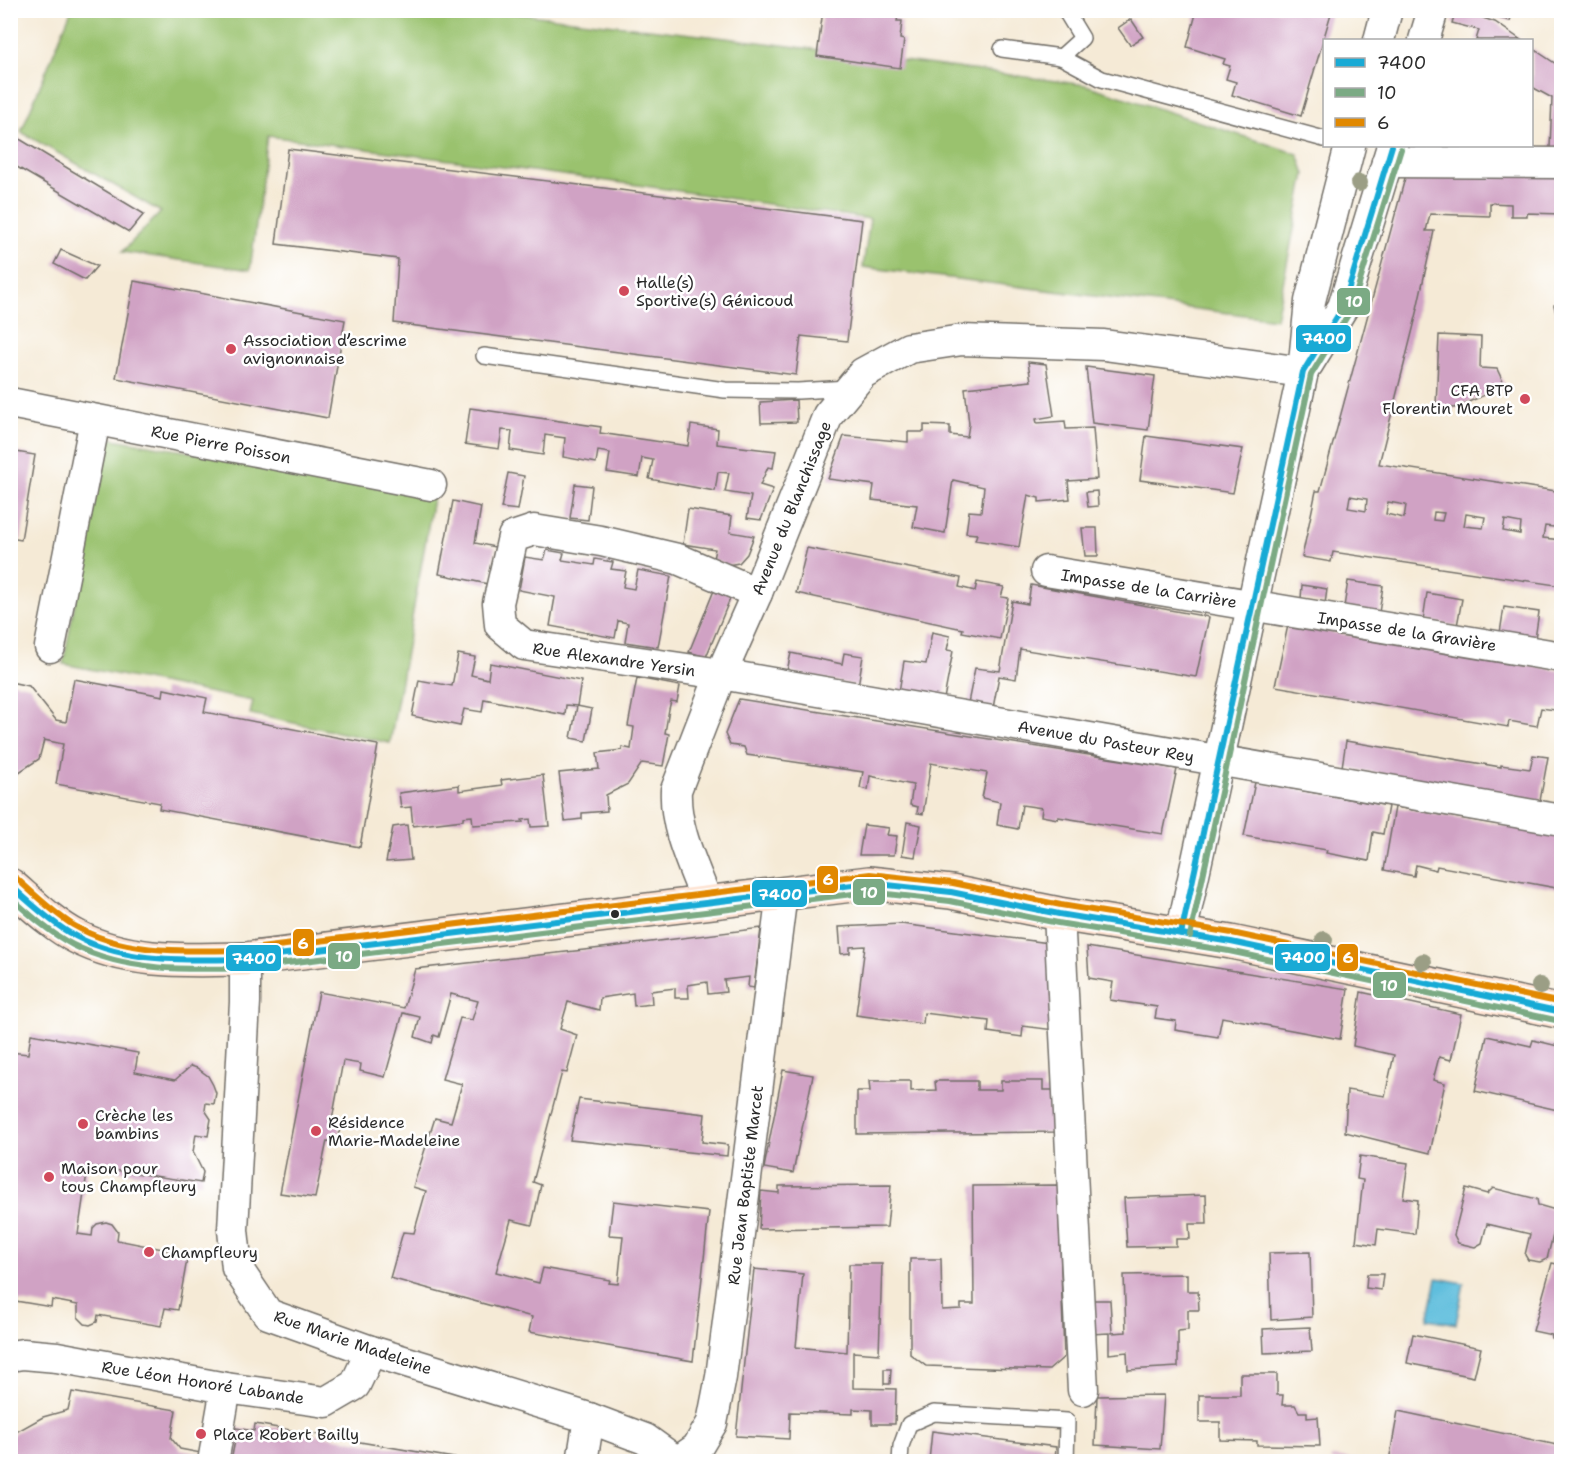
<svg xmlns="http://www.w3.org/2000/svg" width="1572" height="1472" viewBox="0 0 1572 1472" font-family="'Shantell Sans',sans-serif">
  <rect width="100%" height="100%" fill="#fff"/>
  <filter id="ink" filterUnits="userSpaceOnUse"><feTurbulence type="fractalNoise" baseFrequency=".0167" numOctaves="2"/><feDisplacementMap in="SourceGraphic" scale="12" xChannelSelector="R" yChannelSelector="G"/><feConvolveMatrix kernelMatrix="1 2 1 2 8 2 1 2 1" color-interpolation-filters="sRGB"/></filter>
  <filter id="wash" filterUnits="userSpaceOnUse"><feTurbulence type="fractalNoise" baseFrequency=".008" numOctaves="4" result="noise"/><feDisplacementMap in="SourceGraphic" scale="24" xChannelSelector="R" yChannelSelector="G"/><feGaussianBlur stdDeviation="1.35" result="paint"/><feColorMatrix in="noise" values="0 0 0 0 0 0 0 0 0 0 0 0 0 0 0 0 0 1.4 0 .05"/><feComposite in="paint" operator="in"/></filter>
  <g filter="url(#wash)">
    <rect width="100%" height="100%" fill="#f5ead6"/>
    <g fill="#9ac26e" stroke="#62764c" stroke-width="1.5">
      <polygon points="487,10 751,41 1086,85 1298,154 1305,174 1276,319 863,267 870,219 645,186 268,136 250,270 122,252 161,212 21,132 71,11"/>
      <polygon points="107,438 434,493 390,743 250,714 253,701 63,664"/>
    </g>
    <polygon fill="#5fbedd" stroke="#457484" stroke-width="1.5" points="1437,1278 1464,1283 1456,1324 1428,1319"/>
    <g id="blocks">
      <g fill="#d0a2c4" fill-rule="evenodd">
        <polygon points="823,10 899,10 897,21 902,21 900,39 904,40 900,68 817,56"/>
        <polygon points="1197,10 1332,10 1301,116 1232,95 1236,82 1226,79 1230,66 1223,64 1225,59 1187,47"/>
        <polygon points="1456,10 1513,10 1510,21 1484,14 1483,18 1495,22 1521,40 1476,40 1479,30 1452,23"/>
        <polygon points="1131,19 1143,37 1130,45 1118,28"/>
        <polygon points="1532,48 1562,68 1562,148 1550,148 1552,98 1532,87"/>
        <polygon points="13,135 69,169 144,214 129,232 10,163 10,139"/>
        <polygon points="288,149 862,220 847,341 801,336 796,375 394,323 398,259 276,244"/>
        <path d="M 1408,167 L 1562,174 L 1562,214 L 1527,213 L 1527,216 L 1511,216 L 1511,204 L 1490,203 L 1490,216 L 1430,214 L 1426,231 L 1434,231 L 1417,309 L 1418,309 L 1379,464 L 1562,492 L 1562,528 L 1545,526 L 1543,538 L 1562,540 L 1562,586 L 1333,552 L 1331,562 L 1302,557 L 1316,491 L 1320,491 ZM 1350,496 L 1367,499 L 1366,511 L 1348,508 ZM 1388,502 L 1406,505 L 1404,518 L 1386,514 ZM 1434,512 L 1444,513 L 1442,521 L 1433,520 ZM 1466,514 L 1485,517 L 1483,528 L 1464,526 ZM 1505,520 L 1521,523 L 1520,534 L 1503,531 Z"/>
        <polygon points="61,250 97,266 85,280 54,264"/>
        <polygon points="134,281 345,320 328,418 116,378"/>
        <polygon points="1562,303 1562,335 1561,335 1554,305"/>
        <polygon points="1439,335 1481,337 1480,368 1497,369 1505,386 1455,408 1436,406"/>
        <polygon points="1028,362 1046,364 1054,416 1036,419 1037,423 1065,421 1066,429 1093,428 1097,479 1068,481 1070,499 1039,502 1039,498 1028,495 1019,547 975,540 977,534 966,533 969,511 981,512 984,487 953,480 945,533 913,527 917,505 872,500 874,485 828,479 844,436 908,442 908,432 924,432 924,425 950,426 950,435 967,437 969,424 965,388 1031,381"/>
        <polygon points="1086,367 1155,376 1148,430 1092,423"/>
        <polygon points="796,400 797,422 761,423 760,402"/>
        <polygon points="470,408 601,427 600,433 688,446 691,425 718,429 717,444 776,451 773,468 768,467 760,485 773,489 761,520 747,518 751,496 725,492 729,473 718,472 715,491 649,479 653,460 642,458 639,477 607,472 610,453 598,451 596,463 563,457 565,438 545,435 543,455 510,450 512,431 502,430 499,449 465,444"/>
        <polygon points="1146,436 1243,449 1233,493 1140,480"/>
        <polygon points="10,451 35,455 21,540 10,538"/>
        <polygon points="508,473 524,476 518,510 501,508"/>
        <polygon points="575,484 592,486 588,520 570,518"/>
        <polygon points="1097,491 1098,506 1088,507 1086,492"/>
        <polygon points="453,501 481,507 475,543 495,547 488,584 439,574"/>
        <polygon points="688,509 732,516 730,532 754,536 747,554 739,563 727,565 713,559 715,549 683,544"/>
        <polygon points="1082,528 1097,528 1098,556 1085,556"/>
        <polygon points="807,548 961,578 959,587 975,591 977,582 1004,587 1001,597 1008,598 1000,639 962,632 963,629 796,593"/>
        <polygon points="547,550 564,553 562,560 594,565 595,559 613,562 611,569 626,571 623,587 634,589 638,570 671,576 658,647 625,642 628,623 618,621 615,638 550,626 555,597 519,590 525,557 544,560"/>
        <polygon points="1348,581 1383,586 1379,613 1344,607"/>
        <polygon points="1031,585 1209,617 1196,677 1020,649 1016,679 999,676 993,708 968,703 975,668 1000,671 1012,601 1028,604"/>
        <polygon points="1302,585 1327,589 1325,604 1301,599"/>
        <polygon points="715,588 732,594 706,657 689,652"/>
        <polygon points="1427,593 1462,599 1457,626 1423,620"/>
        <polygon points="1504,607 1539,612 1535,639 1500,633"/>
        <polygon points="1288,625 1562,671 1562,711 1541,708 1537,726 1509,721 1508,727 1275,686"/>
        <polygon points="932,632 950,636 947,650 953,651 944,699 899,692 904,661 926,664"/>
        <polygon points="791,653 842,664 844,653 863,656 858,686 787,671"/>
        <polygon points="458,654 475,657 471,675 488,679 490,663 581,681 577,706 566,705 565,715 484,699 482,712 464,709 460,726 412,716 419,680 452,686"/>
        <polygon points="637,678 680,686 677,702 671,701 669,709 665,733 669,734 663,766 642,763 628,784 606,795 607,811 582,813 582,819 565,821 559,773 599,769 597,753 622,750 622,747 631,749 634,727 628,726"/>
        <polygon points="74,679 163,696 164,689 207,698 204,712 378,745 360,847 159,809 160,803 56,784 63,744 44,740 39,759 10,778 10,682 29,686 56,720 66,722"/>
        <polygon points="739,699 1177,769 1163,834 1058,817 1058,819 1041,816 1042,808 1022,805 1018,829 997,825 1000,802 982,798 987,773 931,763 923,814 917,813 918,807 910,805 913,785 870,776 868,790 860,788 863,772 747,755 744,747 730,745 725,734"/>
        <polygon points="577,706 592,709 586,741 571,738"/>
        <polygon points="1346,741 1501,767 1501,765 1530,769 1533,755 1548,757 1540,801 1342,767"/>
        <polygon points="543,775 549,826 531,827 530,819 522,820 523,822 473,825 472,816 463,817 463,820 413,826 411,807 401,808 399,793 459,785 459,791 502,785 501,780"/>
        <polygon points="1255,782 1388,806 1383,834 1373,832 1369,861 1326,853 1327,850 1244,836"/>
        <polygon points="1395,807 1562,835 1562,889 1437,866 1436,870 1416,865 1414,876 1384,870"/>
        <polygon points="907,822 921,825 915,857 902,855"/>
        <polygon points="407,825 411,860 386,862 393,827"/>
        <polygon points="864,825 889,828 887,835 897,836 894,855 859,855"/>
        <polygon points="901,924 1049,943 1054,1030 1023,1026 1022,1037 988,1032 989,1021 924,1013 923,1024 856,1015 865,946 850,947 850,953 841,954 839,927"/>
        <polygon points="761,928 754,988 748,987 749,977 724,980 726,992 708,994 707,982 688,985 689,998 675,998 675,988 651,991 652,1004 634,1006 633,993 600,998 599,1010 568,1002 560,1029 577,1035 567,1073 562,1072 533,1182 541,1185 532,1225 511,1220 496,1272 539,1283 543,1268 610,1280 609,1283 618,1284 623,1236 609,1235 613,1201 709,1212 693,1361 529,1332 532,1317 390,1278 403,1232 414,1233 426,1191 413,1187 435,1118 451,1122 462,1084 442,1079 460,1018 472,1020 478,1001 451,994 439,1037 434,1035 432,1043 415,1037 420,1017 403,1013 385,1077 360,1071 361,1064 343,1061 332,1120 341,1122 337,1143 327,1141 315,1198 280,1193 319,992 404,1008 415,969 611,947"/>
        <polygon points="1087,947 1348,989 1340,1039 1222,1017 1218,1037 1175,1030 1176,1021 1155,1018 1157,1007 1110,1000 1113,982 1089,978"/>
        <polygon points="1361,992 1461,1014 1451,1060 1439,1057 1433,1080 1445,1083 1430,1153 1345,1132 1347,1090 1385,1096 1394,1055 1353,1046"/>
        <polygon points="31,1034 138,1053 135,1072 175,1080 191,1066 197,1068 208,1076 213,1085 216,1093 214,1104 206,1103 205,1110 211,1119 208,1136 196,1134 193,1152 203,1172 201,1183 88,1166 78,1234 92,1236 93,1228 97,1224 106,1222 112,1224 118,1232 117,1240 188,1254 178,1310 165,1308 161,1326 98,1315 97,1322 90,1325 85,1324 78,1317 78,1305 52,1300 51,1307 10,1300 10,1148 14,1135 10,1134 10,1052 28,1054"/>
        <polygon points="1487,1036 1531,1046 1533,1040 1562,1047 1562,1111 1475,1091"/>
        <polygon points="783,1070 813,1075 793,1173 764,1168"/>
        <polygon points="869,1081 911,1081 911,1091 936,1090 935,1081 977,1081 977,1090 1001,1090 1001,1081 1043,1081 1043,1090 1055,1090 1057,1132 857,1134 857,1091 870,1091"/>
        <polygon points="579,1099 705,1114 702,1142 728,1145 727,1156 570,1140"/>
        <polygon points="1360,1156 1408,1163 1403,1198 1418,1200 1415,1234 1378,1229 1376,1245 1356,1242 1363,1180 1357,1179"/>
        <polygon points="891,1185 887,1227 759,1229 761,1191 779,1193 779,1186"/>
        <polygon points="1058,1185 1064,1357 1049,1370 926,1366 910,1354 910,1259 941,1259 942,1310 961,1309 961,1304 974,1304 973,1186"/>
        <polygon points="1466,1188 1487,1194 1493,1188 1537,1199 1538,1205 1559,1211 1547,1259 1540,1262 1528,1260 1525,1255 1530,1234 1487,1224 1482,1243 1475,1247 1458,1243 1454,1235"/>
        <polygon points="1206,1195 1207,1224 1189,1224 1190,1239 1176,1239 1176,1246 1127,1247 1124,1198"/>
        <polygon points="1310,1252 1312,1317 1271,1320 1269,1253"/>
        <polygon points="1552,1263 1562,1265 1562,1329 1559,1340 1551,1338 1552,1335 1533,1331"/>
        <polygon points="849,1264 882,1264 879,1354 853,1352 853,1388 896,1389 895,1424 872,1424 872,1410 853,1409 853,1414 790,1412 789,1439 736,1436 754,1269 803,1274 796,1347 847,1352"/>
        <polygon points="1187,1274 1187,1291 1198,1291 1199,1310 1188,1310 1188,1330 1178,1331 1178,1367 1128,1370 1127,1352 1109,1354 1109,1333 1090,1334 1089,1300 1110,1300 1112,1333 1126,1332 1124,1275"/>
        <polygon points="1367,1274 1383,1274 1381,1290 1366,1288"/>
        <polygon points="1310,1327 1312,1351 1264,1353 1263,1329"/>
        <polygon points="1413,1334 1481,1348 1474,1377 1407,1363"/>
        <polygon points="884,1369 891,1369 890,1384 884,1384"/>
        <polygon points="1240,1374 1277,1374 1277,1395 1283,1395 1282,1405 1295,1405 1299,1412 1307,1412 1307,1418 1318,1417 1320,1446 1257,1445 1257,1441 1220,1440 1220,1422 1199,1422 1199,1395 1240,1395"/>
        <polygon points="72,1392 176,1410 171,1438 180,1449 201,1453 200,1461 10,1461 10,1437 16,1432 43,1417 68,1410"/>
        <polygon points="1164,1395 1160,1449 1095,1445 1097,1396"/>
        <polygon points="1398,1411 1562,1446 1562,1461 1389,1461"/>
        <polygon points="255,1424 465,1460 465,1461 231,1461 235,1441 231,1437 231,1431 236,1428 254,1431"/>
        <polygon points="932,1431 1056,1447 1055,1461 929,1461"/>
        <polygon points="1331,1457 1359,1460 1359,1461 1331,1461"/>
      </g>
    </g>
  </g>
  <g filter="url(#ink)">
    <use href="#blocks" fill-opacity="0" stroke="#726e67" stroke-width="1.5"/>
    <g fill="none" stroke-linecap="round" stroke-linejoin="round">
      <g stroke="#726e67" stroke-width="18">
        <g id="lane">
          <polyline points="1065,10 1082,38 1061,57 1102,79 1324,139"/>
          <polyline points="1002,49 1061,57"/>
          <polyline points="484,356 725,390 798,391 848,388"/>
          <polyline points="900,1462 901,1446 909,1424 934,1413 1067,1421 1066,1462"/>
        </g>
      </g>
      <g stroke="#726e67" stroke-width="33">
        <g id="street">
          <polyline points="1379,40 1387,10"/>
          <polyline points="1424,40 1433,10"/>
          <polyline points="1387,162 1562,163"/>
          <polyline points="1308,364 1343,307 1392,146"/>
          <polyline points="10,403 431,485"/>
          <polyline points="1046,571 1562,657"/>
          <polyline points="757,593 678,559 601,541 534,530 513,537 498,603 500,625 524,645 721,674 1562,820"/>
          <polyline points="50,647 95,420"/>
          <path d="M 707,902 C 694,867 674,829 676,790 L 721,674 L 757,593 L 828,415 L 863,373 L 909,348 L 962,340 L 1104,345 L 1303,372"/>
          <polyline points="1059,914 1083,1390"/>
          <polyline points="1181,934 1303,372 1310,301 1350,146"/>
          <polyline points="245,959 245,1002 233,1230 237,1268 268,1314 371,1351 589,1418 645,1439 677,1462"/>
          <polyline points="10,1356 23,1354 57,1357 226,1388 326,1402 355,1385 371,1351"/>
          <polyline points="213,1462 226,1388"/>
          <polyline points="582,1462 589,1418"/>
          <polyline points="677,1462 697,1448 712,1423 721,1377 782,893"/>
        </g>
      </g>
      <g stroke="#726e67" stroke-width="36">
        <path id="secondary" d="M 10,885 C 31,903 52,924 77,937 C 129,964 188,960 245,959 L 869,883 L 951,892 L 1059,914 L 1231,942 L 1562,1012"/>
      </g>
      <use href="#lane" stroke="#fff" stroke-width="15"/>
      <use href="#street" stroke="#fff" stroke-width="30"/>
      <use href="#secondary" stroke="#fee3d2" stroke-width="33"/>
      <g stroke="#fff" stroke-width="10">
        <g id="bus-1">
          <path d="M 10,885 C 29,902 47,919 68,932 C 121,964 186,960 245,959 L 869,883 L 951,892 L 1059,914 L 1231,942 L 1562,1012"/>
          <polyline points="1181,934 1303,372 1343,307 1392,146"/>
        </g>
      </g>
      <g stroke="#fff" stroke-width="10">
        <g id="bus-2">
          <path d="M 10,897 C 30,915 50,933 73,945 C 127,972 188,970 246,968 L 869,892 L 950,901 L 1058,923 L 1229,951 L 1560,1021"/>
          <polyline points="1190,936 1311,375 1351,310 1401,149"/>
        </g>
      </g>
      <g stroke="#fff" stroke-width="10">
        <path id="bus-3" d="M 16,878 C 34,894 52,912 73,925 C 124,955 187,951 244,950 L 870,874 L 953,883 L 1061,905 L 1232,933 L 1562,1003"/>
      </g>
      <use href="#bus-1" stroke="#19aad5" stroke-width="6"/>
      <use href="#bus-2" stroke="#7baa84" stroke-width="6"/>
      <use href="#bus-3" stroke="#e18800" stroke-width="6"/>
    </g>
    <g fill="#9b9e85">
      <circle cx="1359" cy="183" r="9"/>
      <circle cx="1324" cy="940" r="9"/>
      <circle cx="1423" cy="962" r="9"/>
      <circle cx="1540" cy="986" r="9"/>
    </g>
  </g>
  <g fill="#d1495b" stroke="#fff" stroke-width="2">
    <circle cx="624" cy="291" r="6"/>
    <circle cx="231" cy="349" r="6"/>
    <circle cx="1525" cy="399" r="6"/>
    <circle cx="83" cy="1124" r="6"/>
    <circle cx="316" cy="1131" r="6"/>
    <circle cx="49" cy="1177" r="6"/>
    <circle cx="149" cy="1252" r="6"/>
    <circle cx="201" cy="1434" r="6"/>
  </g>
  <circle fill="#2b2b2b" stroke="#fff" stroke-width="2" cx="615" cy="914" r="5"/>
  <g text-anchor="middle" stroke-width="5" stroke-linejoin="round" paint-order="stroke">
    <g font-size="16" fill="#2b2b2b" stroke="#fff" text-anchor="start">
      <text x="636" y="288">Halle(s)<tspan x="636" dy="18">Sportive(s) Génicoud</tspan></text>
      <text x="243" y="346">Association d’escrime<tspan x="243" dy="18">avignonnaise</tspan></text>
      <text x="1513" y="396" text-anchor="end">CFA BTP<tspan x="1513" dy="18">Florentin Mouret</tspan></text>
      <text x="95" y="1121">Crèche les<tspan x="95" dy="18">bambins</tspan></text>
      <text x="328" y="1128">Résidence<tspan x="328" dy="18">Marie-Madeleine</tspan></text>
      <text x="61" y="1174">Maison pour<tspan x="61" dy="18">tous Champfleury</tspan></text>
      <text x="161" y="1258">Champfleury</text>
      <text x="213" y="1440">Place Robert Bailly</text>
    </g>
    <g font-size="16" fill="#2b2b2b" stroke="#fff">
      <text transform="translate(221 444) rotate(11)" y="6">Rue Pierre Poisson</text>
      <text transform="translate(791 508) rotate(-68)" y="6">Avenue du Blanchissage</text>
      <text transform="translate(1149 588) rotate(9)" y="6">Impasse de la Carrière</text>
      <text transform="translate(1407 631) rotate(9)" y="6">Impasse de la Gravière</text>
      <text transform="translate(614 659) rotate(8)" y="6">Rue Alexandre Yersin</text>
      <text transform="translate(1106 741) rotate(10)" y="6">Avenue du Pasteur Rey</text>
      <text transform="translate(745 1185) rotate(-83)" y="6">Rue Jean Baptiste Marcet</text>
      <text transform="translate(353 1342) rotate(19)" y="6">Rue Marie Madeleine</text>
      <text transform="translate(203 1382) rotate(9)" y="6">Rue Léon Honoré Labande</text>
    </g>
  </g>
  <g stroke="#fff" stroke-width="2">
    <rect x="1336" y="287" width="35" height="29" rx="6" fill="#7baa84"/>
    <rect x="1295" y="324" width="57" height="29" rx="6" fill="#19aad5"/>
    <rect x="816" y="865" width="23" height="29" rx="6" fill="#e18800"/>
    <rect x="852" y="878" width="34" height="28" rx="6" fill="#7baa84"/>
    <rect x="751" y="879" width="57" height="29" rx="6" fill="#19aad5"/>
    <rect x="292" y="928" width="23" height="29" rx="6" fill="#e18800"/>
    <rect x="327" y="942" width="34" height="28" rx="6" fill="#7baa84"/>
    <rect x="1274" y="943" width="57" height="29" rx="6" fill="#19aad5"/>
    <rect x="1336" y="943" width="23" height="29" rx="6" fill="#e18800"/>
    <rect x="225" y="944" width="57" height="28" rx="6" fill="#19aad5"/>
    <rect x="1372" y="971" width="35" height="28" rx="6" fill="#7baa84"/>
  </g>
  <g font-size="16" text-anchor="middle" font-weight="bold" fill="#fff">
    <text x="1354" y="307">10</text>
    <text x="1324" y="344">7400</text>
    <text x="828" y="885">6</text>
    <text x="869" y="898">10</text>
    <text x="780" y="900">7400</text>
    <text x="303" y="949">6</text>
    <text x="344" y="962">10</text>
    <text x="1303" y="963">7400</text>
    <text x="1348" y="963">6</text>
    <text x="254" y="964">7400</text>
    <text x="1389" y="991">10</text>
  </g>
  <rect width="1572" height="1472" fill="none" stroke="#fff" stroke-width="36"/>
  <rect x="1323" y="39" width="210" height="108" fill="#ffffff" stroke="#aaaaaa" stroke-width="1.5"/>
  <rect x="1335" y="58" width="30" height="9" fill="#19aad5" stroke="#aaaaaa" stroke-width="1.5"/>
  <text x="1377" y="69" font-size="18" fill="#2b2b2b">7400</text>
  <rect x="1335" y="88" width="30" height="9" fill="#7baa84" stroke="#aaaaaa" stroke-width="1.5"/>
  <text x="1377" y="99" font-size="18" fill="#2b2b2b">10</text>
  <rect x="1335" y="118" width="30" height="9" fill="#e18800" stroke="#aaaaaa" stroke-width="1.5"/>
  <text x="1377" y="129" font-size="18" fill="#2b2b2b">6</text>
</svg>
